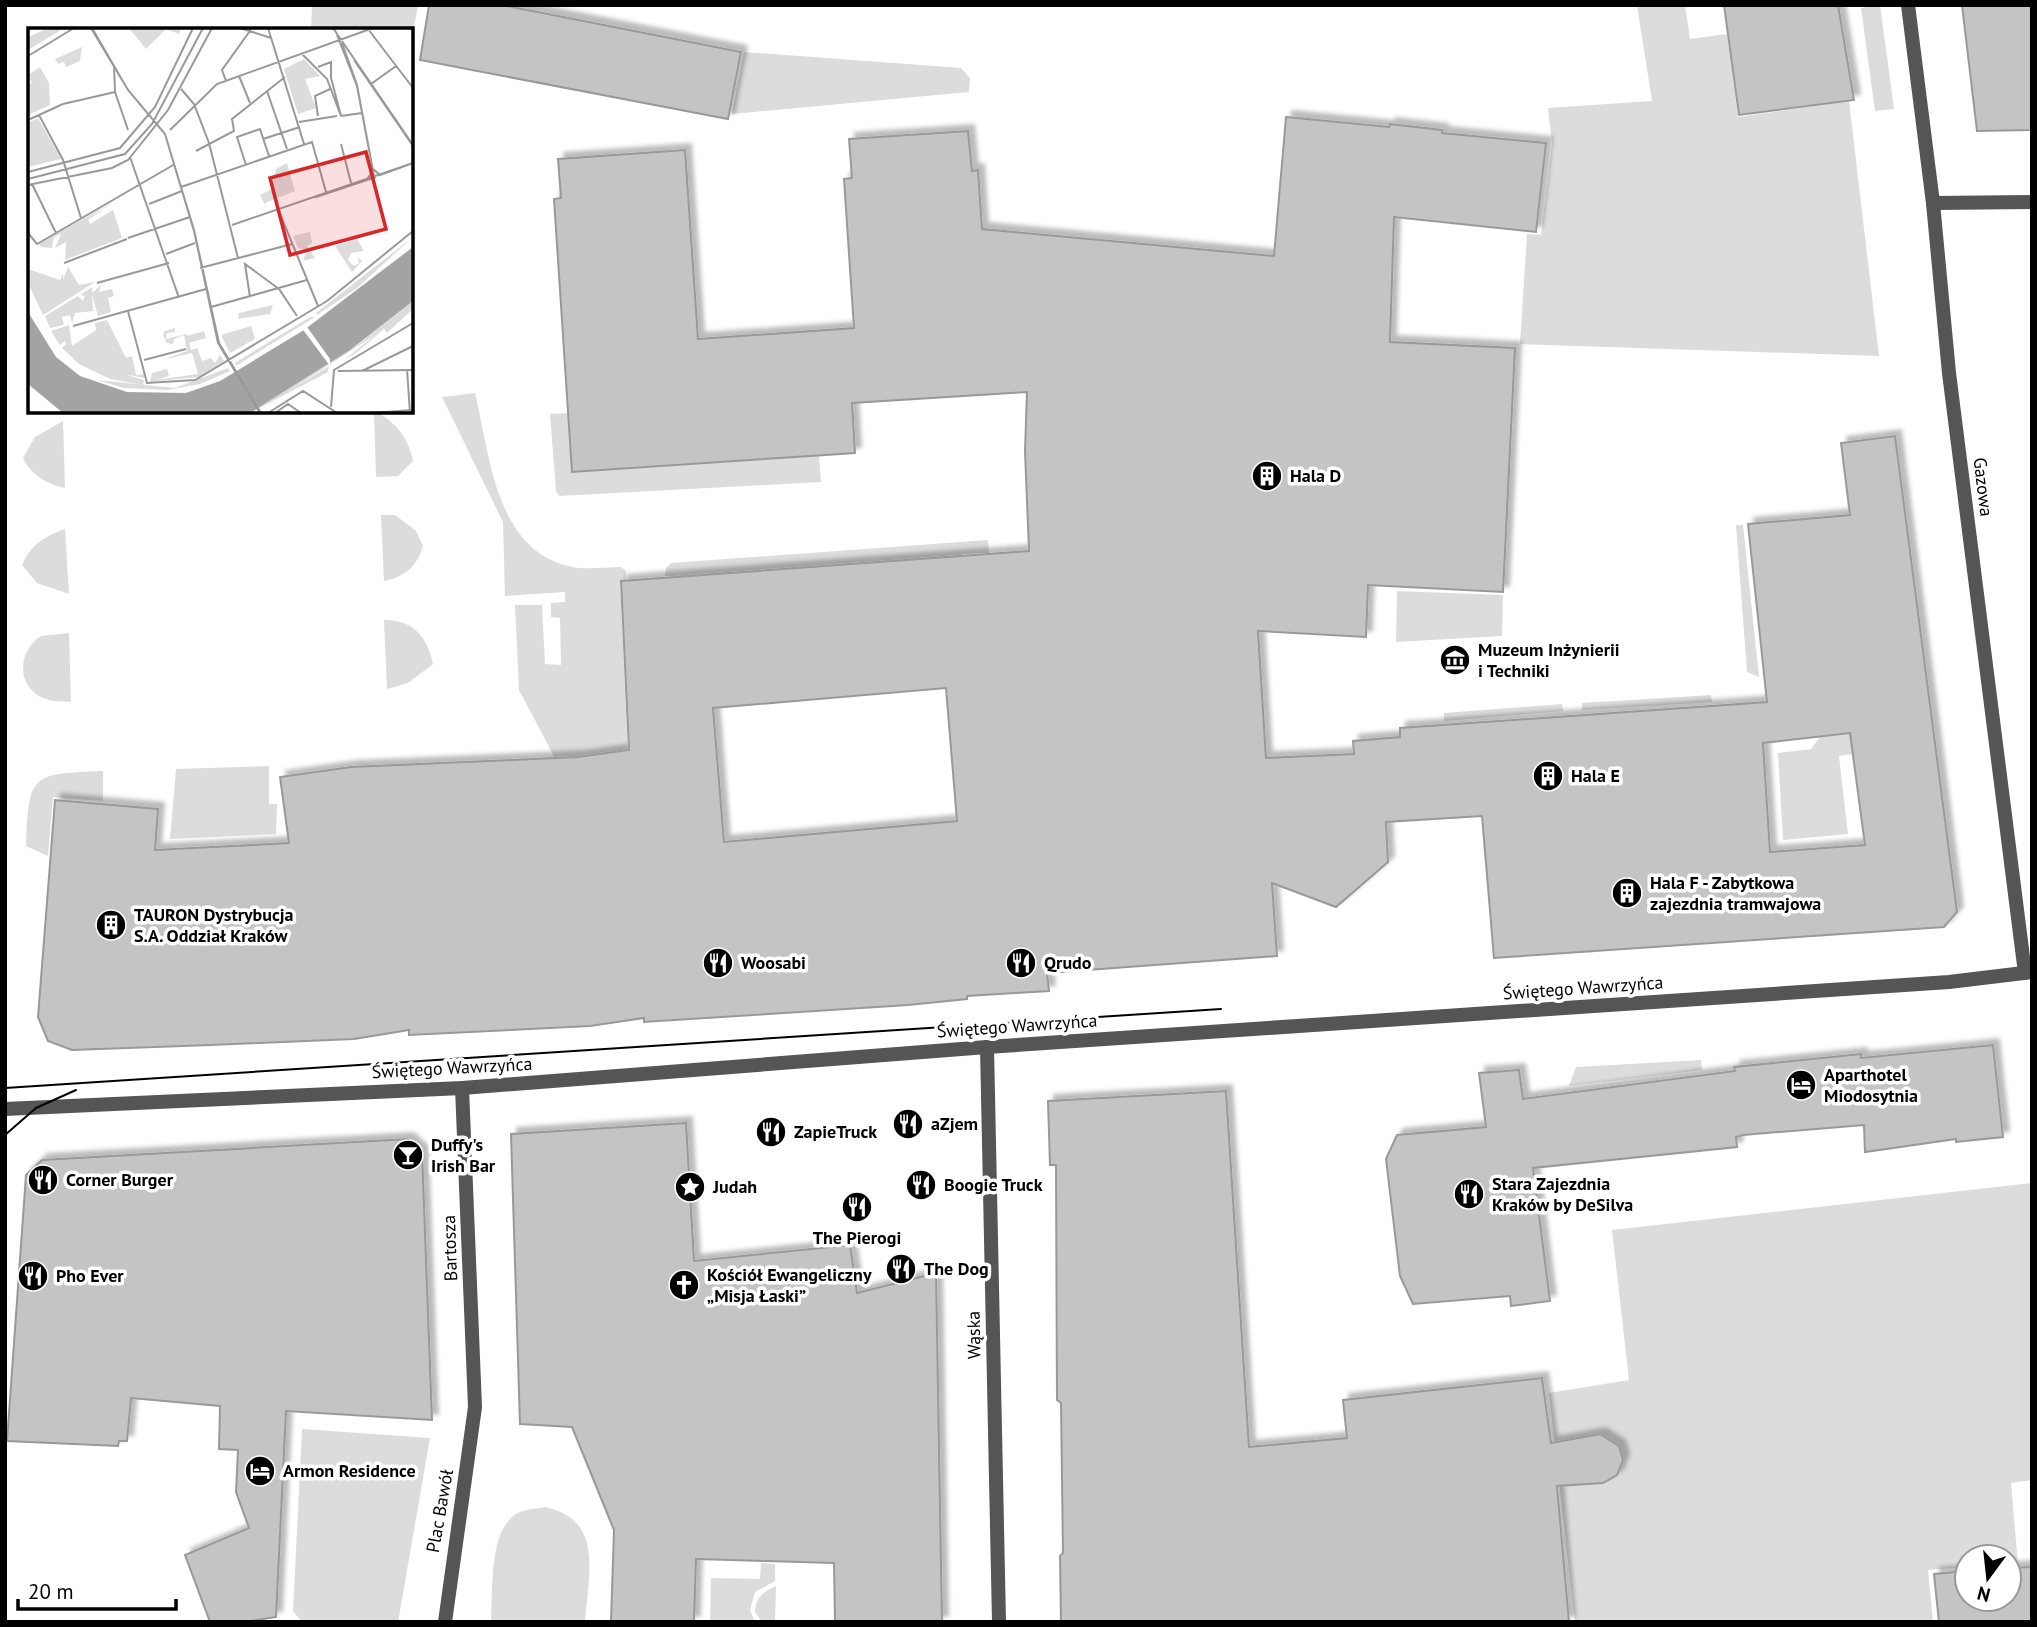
<svg xmlns="http://www.w3.org/2000/svg" width="2037" height="1627" viewBox="0 0 2037 1627" font-family="'PT Sans',sans-serif">
  <defs>
    <filter id="shadow"><feDropShadow dx="6" dy="-6" stdDeviation="2" flood-color="#0004"/></filter>
  </defs>
  <rect width="100%" height="100%" fill="#fff"/>
  <g fill="#dcdcdc">
    <polygon points="312,5 418,5 414,27 311,30"/>
    <polygon points="1637,5 1685,5 1690,39 1727,34 1738,117 1849,101 1879,356 1520,344 1527,234 1541,235 1552,144 1548,108 1652,101"/>
    <polygon points="1880,5 1894,109 1875,111 1861,8"/>
    <polygon points="744,52 961,68 970,78 969,92 732,114"/>
    <path d="M 475,393 C 490,454 495,552 572,567 C 588,570 606,567 621,567 L 626,571 L 626,580 L 620,581 L 628,756 L 596,757 L 589,754 L 589,758 L 556,760 L 519,690 L 515,605 L 542,605 L 545,664 L 561,665 L 560,618 L 551,617 L 551,603 L 565,602 L 565,592 L 505,596 L 503,522 L 442,397 Z"/>
    <path d="M 374,411 C 396,422 408,437 413,461 L 398,476 L 376,477 Z"/>
    <polygon points="568,413 572,472 819,456 821,482 559,496 556,491 550,414"/>
    <path d="M 63,421 L 65,488 C 48,485 30,474 23,458 L 35,437 Z"/>
    <path d="M 381,515 L 395,515 L 416,531 L 423,546 C 417,567 404,577 384,581 Z"/>
    <polygon points="1736,525 1743,525 1759,677 1747,672"/>
    <path d="M 65,529 L 69,594 L 37,583 L 22,565 C 30,545 45,536 65,529 Z"/>
    <path d="M 988,540 L 989,553 L 963,554 L 963,558 L 938,560 L 938,557 L 931,557 L 931,560 L 904,563 L 903,560 C 885,562 861,564 840,567 L 839,564 L 833,565 L 833,569 L 802,570 L 801,567 L 794,567 L 794,571 L 770,573 L 770,569 L 762,569 L 762,573 L 737,575 L 736,572 L 730,572 L 730,576 L 703,577 L 703,574 L 697,574 L 696,578 L 665,576 L 666,568 L 671,563 Z"/>
    <polygon points="1397,591 1503,595 1502,636 1396,642"/>
    <path d="M 384,620 C 414,620 427,637 433,664 L 408,683 L 387,689 Z"/>
    <path d="M 69,633 L 71,702 C 64,701 56,702 49,700 C 17,692 15,653 41,636 Z"/>
    <polygon points="1711,695 1712,702 1582,710 1582,703"/>
    <polygon points="1562,704 1563,711 1444,721 1444,713"/>
    <polygon points="1848,709 1853,754 1839,756 1848,834 1783,840 1778,753 1811,749 1830,723"/>
    <polygon points="269,766 269,804 277,804 276,834 170,839 176,769"/>
    <path d="M 103,771 L 103,801 L 53,797 L 48,856 L 26,846 C 29,773 31,774 103,771 Z"/>
    <polygon points="1701,1060 1702,1070 1569,1086 1576,1067"/>
    <polygon points="2032,1183 2032,1480 2011,1483 2018,1564 2009,1564 2009,1557 1967,1557 1967,1567 1928,1570 1933,1622 1575,1622 1549,1393 1629,1380 1612,1230"/>
    <polygon points="302,1429 430,1438 398,1622 302,1622 293,1611"/>
    <path d="M 545,1507 C 605,1520 588,1575 585,1622 L 491,1622 C 493,1593 488,1528 518,1513 C 525,1509 537,1509 545,1507 Z"/>
    <polygon points="761,1563 775,1564 775,1581 755,1592 750,1610 755,1622 710,1622 711,1578 760,1579"/>
    <path d="M 776,1586 L 775,1622 L 762,1622 L 755,1612 C 756,1597 763,1592 776,1586 Z"/>
  </g>
  <g fill="#c4c4c4" stroke="#999" stroke-width="2" fill-rule="evenodd" filter="url(#shadow)">
    <polygon points="429,5 502,5 741,52 728,119 420,60"/>
    <polygon points="1724,5 1838,5 1854,100 1739,115"/>
    <polygon points="1962,5 2032,5 2032,130 1977,131"/>
    <path d="M 1286,117 L 1389,127 L 1390,124 L 1442,130 L 1442,133 L 1546,143 L 1536,232 L 1394,217 L 1390,342 L 1515,348 L 1503,592 L 1368,585 L 1366,637 L 1258,631 L 1266,758 L 1354,754 L 1353,741 L 1400,737 L 1400,728 L 1767,702 L 1748,524 L 1850,515 L 1841,443 L 1895,436 L 1957,912 L 1944,927 L 1494,958 L 1482,816 L 1386,822 L 1388,862 L 1336,907 L 1272,883 L 1277,956 L 1047,973 L 1049,991 L 967,996 L 967,999 L 908,1005 L 644,1022 L 644,1018 L 590,1026 L 409,1035 L 409,1030 L 354,1039 L 211,1045 L 72,1050 L 48,1041 L 38,1017 L 55,800 L 158,809 L 155,850 L 289,843 L 280,777 L 351,767 L 578,757 L 629,750 L 621,581 L 1029,551 L 1025,451 L 1027,392 L 852,403 L 855,453 L 572,472 L 554,199 L 561,198 L 558,159 L 685,150 L 698,339 L 854,328 L 844,179 L 852,178 L 849,139 L 968,131 L 972,171 L 978,170 L 982,229 L 1274,256 ZM 946,688 L 957,821 L 724,842 L 713,708 ZM 1850,733 L 1865,845 L 1770,852 L 1763,743 Z"/>
    <polygon points="1993,1045 2003,1137 1956,1142 1956,1139 1865,1152 1864,1125 1743,1135 1736,1137 1737,1147 1533,1168 1550,1301 1511,1306 1510,1296 1413,1304 1400,1276 1386,1159 1397,1135 1486,1127 1479,1073 1519,1070 1523,1099 1735,1071 1734,1067 1861,1054 1861,1058"/>
    <polygon points="1226,1091 1249,1447 1347,1438 1343,1400 1542,1378 1551,1443 1600,1434 1619,1446 1623,1460 1617,1475 1603,1483 1557,1486 1569,1622 1061,1622 1060,1556 1063,1553 1061,1403 1057,1400 1056,1165 1050,1165 1048,1101"/>
    <polygon points="686,1123 694,1261 850,1245 857,1293 936,1273 942,1622 835,1622 834,1563 696,1559 694,1622 611,1622 614,1530 572,1427 520,1424 511,1134"/>
    <polygon points="408,1139 422,1152 432,1420 286,1411 276,1617 245,1622 210,1622 185,1555 249,1528 236,1492 238,1450 219,1449 220,1406 131,1398 127,1441 119,1441 118,1446 7,1441 26,1175 42,1160"/>
    <polygon points="2032,1567 2032,1622 1939,1622 1934,1574 1967,1571 1967,1599 2009,1599 2009,1568"/>
  </g>
  <g fill="none" stroke-linecap="round" stroke-linejoin="round">
    <g stroke="#555" stroke-width="14">
      <polyline points="1908,5 1933,203 1949,373 2025,973"/>
      <polyline points="1933,203 2032,202"/>
      <polyline points="987,1047 999,1622"/>
      <polyline points="5,1109 462,1088 987,1047 1949,982 2032,972"/>
      <polyline points="445,1622 475,1407 462,1088"/>
    </g>
    <g stroke="#000" stroke-width="2">
      <polyline points="5,1088 1221,1009"/>
      <polyline points="5,1135 36,1108 76,1090"/>
    </g>
  </g>
  <defs>
    <g id="building-disc" transform="scale(1.575)"><circle r="9.5" fill="#000" stroke="#fff"/><path d="M-4-6H4V6H1V3H-1V6H-4ZM-2.5-4.3h1.7v1.8h-1.7ZM.8-4.3h1.7v1.8H.8ZM-2.5-1h1.7V.8h-1.7ZM.8-1h1.7V.8H.8Z" fill="#fff"/></g>
    <g id="museum-disc" transform="scale(1.575)"><circle r="9.5" fill="#000" stroke="#fff"/><path d="M0-6L6-3V-2H-6V-3ZM-5-1h2V3h-2ZM-1-1h2V3h-2ZM3-1h2V3H3ZM-6 4H6V6H-6Z" fill="#fff"/></g>
    <g id="restaurant-disc" transform="scale(1.575)"><circle r="9.5" fill="#000" stroke="#fff"/><path d="M-5-6h1v4h1v-4h1v4h1v-4h1v5L-1.5 .5V6h-2V.5L-5-1ZM5-6V6H3V1.5H1.5Q1.5-4 5-6Z" fill="#fff"/></g>
    <g id="hotel-disc" transform="scale(1.575)"><circle r="9.5" fill="#000" stroke="#fff"/><path d="M-6-4.5h1.5V1H6V5H4.5V3h-9V5H-6ZM-4 0a1.8 1.8 0 1 1 3.6 0ZM.5 0V-2.5h3Q6-2.5 6 0Z" fill="#fff"/></g>
    <g id="bar-disc" transform="scale(1.575)"><circle r="9.5" fill="#000" stroke="#fff"/><path d="M-6-5H6L.8 .8V4.5H3.5V6h-7V4.5H-.8V.8Z" fill="#fff"/></g>
    <g id="sight-disc" transform="scale(1.575)"><circle r="9.5" fill="#000" stroke="#fff"/><path d="M0-6L1.8-2.2L6-1.7L2.9 1.2L3.7 5.4L0 3.3L-3.7 5.4L-2.9 1.2L-6-1.7L-1.8-2.2Z" fill="#fff"/></g>
    <g id="church-disc" transform="scale(1.575)"><circle r="9.5" fill="#000" stroke="#fff"/><path d="M-1.2-6h2.4v3.5h3.3v2.4h-3.3V6h-2.4V-.1h-3.3v-2.4h3.3Z" fill="#fff"/></g>
  </defs>
  <g fill-rule="evenodd">
    <use href="#building-disc" x="1267" y="476"/>
    <use href="#museum-disc" x="1455" y="660"/>
    <use href="#building-disc" x="1548" y="776"/>
    <use href="#building-disc" x="1627" y="893"/>
    <use href="#building-disc" x="111" y="925"/>
    <use href="#restaurant-disc" x="718" y="963"/>
    <use href="#restaurant-disc" x="1021" y="963"/>
    <use href="#hotel-disc" x="1801" y="1085"/>
    <use href="#restaurant-disc" x="908" y="1124"/>
    <use href="#restaurant-disc" x="771" y="1132"/>
    <use href="#bar-disc" x="408" y="1155"/>
    <use href="#restaurant-disc" x="43" y="1180"/>
    <use href="#restaurant-disc" x="921" y="1185"/>
    <use href="#sight-disc" x="690" y="1187"/>
    <use href="#restaurant-disc" x="1469" y="1194"/>
    <use href="#restaurant-disc" x="857" y="1207"/>
    <use href="#restaurant-disc" x="901" y="1269"/>
    <use href="#restaurant-disc" x="33" y="1276"/>
    <use href="#church-disc" x="684" y="1285"/>
    <use href="#hotel-disc" x="260" y="1471"/>
  </g>
  <g text-anchor="middle" stroke-width="7" stroke-linejoin="round" paint-order="stroke">
    <g font-size="18" font-weight="bold" fill="#000" stroke="#fff" text-anchor="start">
      <text x="1290" y="482">Hala D</text>
      <text x="1478" y="656">Muzeum Inżynierii<tspan x="1478" dy="21">i Techniki</tspan></text>
      <text x="1571" y="782">Hala E</text>
      <text x="1650" y="889">Hala F - Zabytkowa<tspan x="1650" dy="21">zajezdnia tramwajowa</tspan></text>
      <text x="134" y="921">TAURON Dystrybucja<tspan x="134" dy="21">S.A. Oddział Kraków</tspan></text>
      <text x="741" y="969">Woosabi</text>
      <text x="1044" y="969">Qrudo</text>
      <text x="1824" y="1081">Aparthotel<tspan x="1824" dy="21">Miodosytnia</tspan></text>
      <text x="931" y="1130">aZjem</text>
      <text x="794" y="1138">ZapieTruck</text>
      <text x="431" y="1151">Duffy's<tspan x="431" dy="21">Irish Bar</tspan></text>
      <text x="66" y="1186">Corner Burger</text>
      <text x="1492" y="1190">Stara Zajezdnia<tspan x="1492" dy="21">Kraków by DeSilva</tspan></text>
      <text x="944" y="1191">Boogie Truck</text>
      <text x="713" y="1193">Judah</text>
      <text x="857" y="1244" text-anchor="middle">The Pierogi</text>
      <text x="924" y="1275">The Dog</text>
      <text x="707" y="1281">Kościół Ewangeliczny<tspan x="707" dy="21">„Misja Łaski”</tspan></text>
      <text x="56" y="1282">Pho Ever</text>
      <text x="283" y="1477">Armon Residence</text>
    </g>
    <g font-size="18" fill="#000" stroke="#fff">
      <text transform="translate(1983 487) rotate(83)" y="6">Gazowa</text>
      <text transform="translate(1583 988) rotate(-4)" y="6">Świętego Wawrzyńca</text>
      <text transform="translate(1017 1026) rotate(-4)" y="6">Świętego Wawrzyńca</text>
      <text transform="translate(452 1068) rotate(-3)" y="6">Świętego Wawrzyńca</text>
      <text transform="translate(450 1248) rotate(-92)" y="6">Bartosza</text>
      <text transform="translate(974 1335) rotate(-91)" y="6">Wąska</text>
      <text transform="translate(440 1511) rotate(-80)" y="6">Plac Bawół</text>
    </g>
  </g>
  <g transform="translate(28 28)">
    <rect width="385" height="385" fill="#fff"/>
    <path d="M 20,0 L 36,0 L 0,22 L 0,9 ZM 101,0 L 153,0 L 151,6 L 138,1 L 118,21 ZM 54,19 L 52,33 L 38,39 L 36,34 L 30,36 L 27,31 ZM 276,31 L 292,48 L 277,51 L 288,80 L 270,86 L 256,41 ZM 12,39 L 21,55 L 22,77 L 0,87 L 0,57 L 4,55 L 0,47 ZM 10,90 L 33,131 L 0,139 L 0,95 ZM 259,135 L 267,163 L 237,175 L 239,181 L 232,167 L 244,161 L 248,141 ZM 90,171 L 55,193 L 76,181 L 60,192 L 62,196 L 85,182 L 94,210 L 37,232 L 38,214 L 27,220 L 33,206 L 26,209 L 24,220 L 13,219 L 11,216 ZM 282,204 L 284,215 L 279,218 L 287,230 L 275,233 L 279,222 L 270,220 L 265,208 ZM 385,209 L 329,260 L 289,287 L 288,285 ZM 329,211 L 336,223 L 323,225 L 320,232 L 326,238 L 331,235 L 329,229 L 334,233 L 324,244 L 307,218 ZM 40,239 L 51,257 L 67,254 L 15,287 L 0,255 L 0,241 L 32,252 L 35,245 L 35,252 ZM 73,257 L 71,264 L 84,261 L 86,268 L 80,270 L 83,284 L 70,288 L 64,267 L 65,283 L 47,285 L 44,295 L 42,287 L 34,289 L 36,297 L 22,300 L 17,288 L 50,268 L 55,273 L 57,268 L 52,267 L 64,259 L 64,265 ZM 385,273 L 385,281 L 359,305 L 356,301 L 371,288 L 328,325 L 315,333 L 347,307 L 259,364 L 301,338 L 300,344 L 222,385 L 328,318 ZM 245,277 L 242,286 L 210,291 L 211,285 ZM 282,289 L 287,289 L 208,338 L 207,335 ZM 79,292 L 98,330 L 104,328 L 108,347 L 116,346 L 116,350 L 96,346 L 116,352 L 115,357 L 82,351 L 51,336 L 34,320 L 38,316 L 37,313 L 32,317 L 23,303 L 41,297 L 44,318 L 68,302 L 67,295 ZM 223,298 L 227,311 L 202,325 L 193,307 ZM 147,300 L 147,304 L 139,305 L 138,311 L 158,306 L 159,308 L 176,303 L 178,310 L 161,315 L 163,322 L 169,320 L 174,333 L 183,330 L 187,335 L 192,327 L 196,333 L 170,349 L 122,354 L 124,345 L 139,341 L 141,348 L 128,352 L 170,346 L 164,325 L 134,332 L 159,323 L 156,307 L 146,311 L 145,316 L 139,315 L 135,307 L 137,303 ZM 200,340 L 202,343 L 172,356 L 140,362 L 96,360 L 69,352 L 147,360 Z" fill="#dcdcdc"/>
    <path d="M 385,219 L 385,273 L 322,322 L 222,385 L 35,385 L 0,356 L 0,284 L 28,329 L 52,348 L 99,364 L 158,365 L 192,353 L 276,302 Z" fill="#a3a3a3"/>
    <path d="M 277,296 L 302,331 L 302,338 L 273,299 Z" fill="#fff"/>
    <path fill="none" stroke="#999" stroke-width="2" d="M 63,0 L 100,62 L 137,106 L 166,203 L 190,315 L 232,385M 64,0 L 100,62 L 137,106 L 166,202 L 191,315 L 233,385M 212,0 L 243,10M 240,0 L 276,116M 305,0 L 385,117M 340,1 L 385,60M 309,7 L 329,58 L 345,143 L 339,151M 314,15 L 329,57 L 346,148M 273,25 L 299,51 L 313,88M 0,28 L 46,0M 326,32 L 385,118M 86,38 L 87,64 L 100,102M 290,39 L 303,34 L 303,50M 211,48 L 222,75M 303,50 L 313,88M 198,53 L 194,42 L 224,0M 343,56 L 368,38M 153,61 L 166,76 L 181,115 L 210,230M 239,63 L 259,121M 11,87 L 35,132 L 53,190M 290,88 L 287,68 L 302,61M 313,88 L 334,85M 0,92 L 35,76 L 87,64M 271,94 L 309,88M 142,102 L 189,56 L 345,0M 235,111 L 272,99M 313,116 L 323,155M 168,123 L 206,103 L 204,91 L 257,49M 102,129 L 151,270M 218,137 L 209,109 L 232,101 L 241,128M 344,140 L 352,147 L 385,135M 0,144 L 92,120 L 127,79 L 165,0M 0,151 L 97,126 L 124,96 L 175,0M 4,156 L 28,205M 0,157 L 84,140 L 100,132 L 140,82 L 184,0M 153,159 L 284,114 L 298,164M 288,169 L 348,149M 121,176 L 154,163M 250,181 L 290,278M 204,197 L 385,135M 0,205 L 9,216 L 147,136M 100,210 L 162,189M 138,226 L 167,215M 36,235 L 99,211M 172,240 L 264,216M 69,255 L 141,235M 222,269 L 217,236 L 251,261 L 269,288M 183,279 L 279,252M 100,283 L 119,355 L 167,352 L 299,273 L 385,203M 45,298 L 178,261M 116,332 L 158,321M 379,341 L 382,385M 310,343 L 385,342M 334,343 L 385,318M 303,379 L 306,342 L 385,295M 240,385 L 275,363 L 309,385M 247,385 L 260,376 L 273,385M 343,385 L 385,382M 345,385 L 384,382"/>
    <path fill="#d62828" fill-opacity="0.15" stroke="#d62828" stroke-width="3.5" d="M 338,124 L 358,201 L 262,227 L 242,150 Z"/>
    <rect width="385" height="385" fill="none" stroke="#000" stroke-width="3.5"/>
  </g>
  <rect width="2037" height="1627" fill="none" stroke="#000000" stroke-width="14"/>
  <g transform="translate(1988 1578) rotate(195)"><circle r="33" fill="#ffffff" stroke="#999999" stroke-width="2"/>
  <path d="M0-5L12 26L0 18L-12 26Z" fill="#000000"/>
  <text y="-10" font-size="19" font-weight="bold" text-anchor="middle" fill="#000000">N</text>
  </g>
  <path d="M18 1599v10h158v-10" fill="none" stroke="#000000" stroke-width="3.5"/>
  <text x="28" y="1599" font-size="21" fill="#000000" stroke="#ffffff" stroke-width="5" paint-order="stroke">20 m</text>
</svg>
